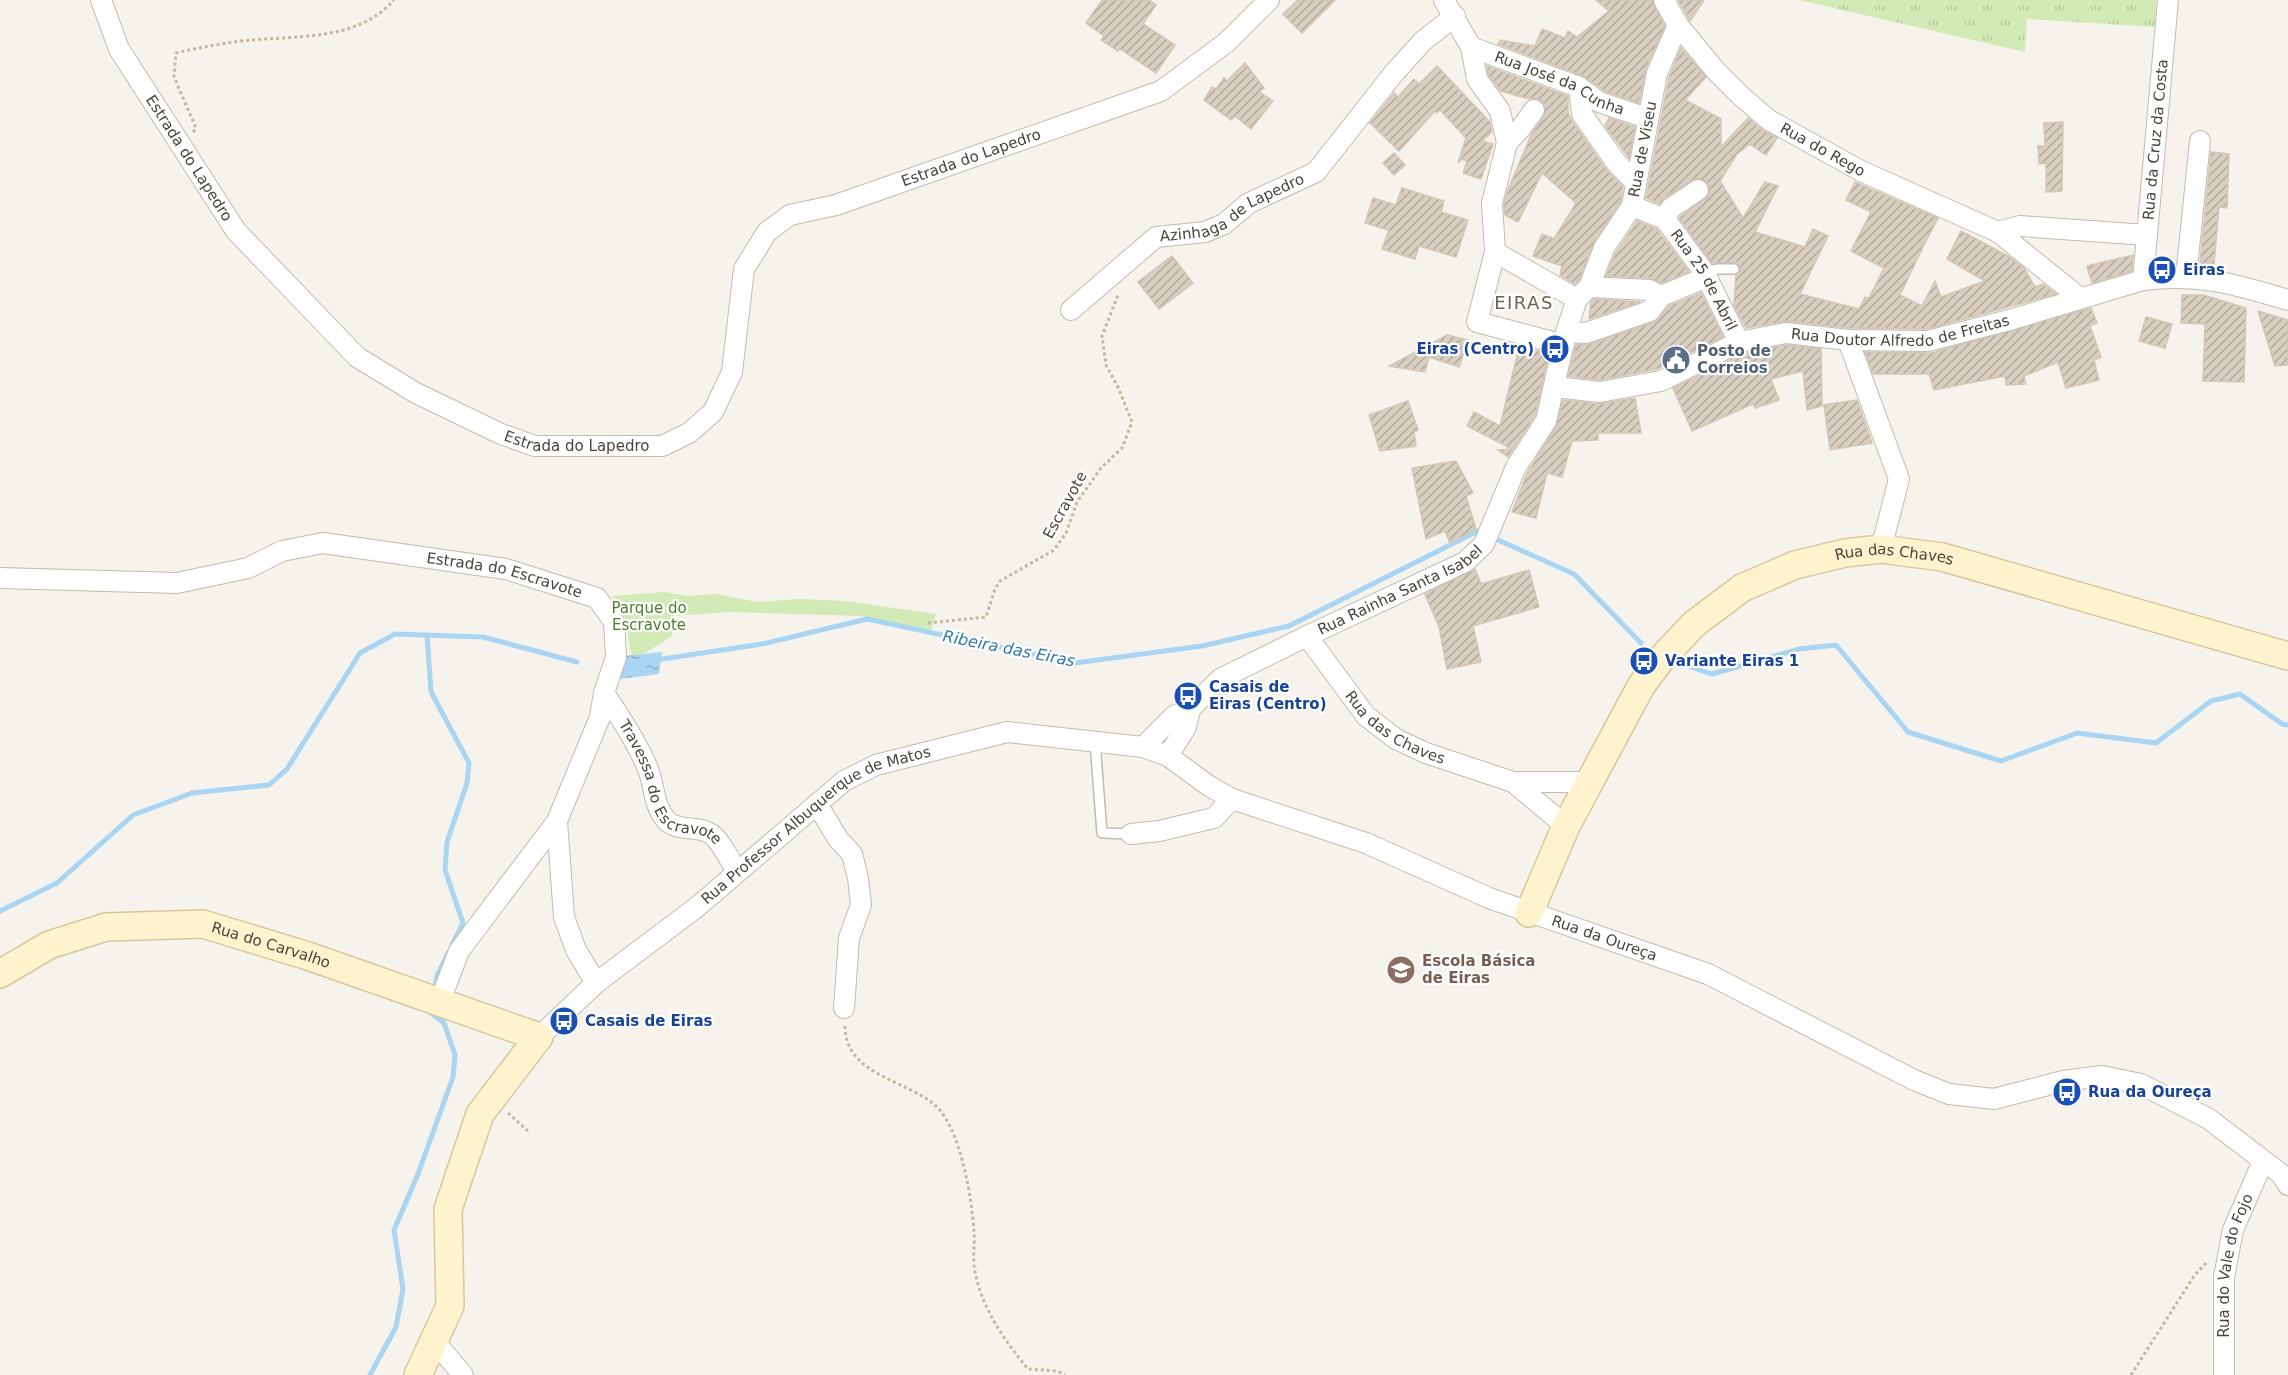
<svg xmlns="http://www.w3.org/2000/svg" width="2288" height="1375" viewBox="0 0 2288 1375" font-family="'DejaVu Sans',sans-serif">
  <defs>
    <pattern id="grass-tufts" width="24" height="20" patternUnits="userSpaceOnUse" patternTransform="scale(1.5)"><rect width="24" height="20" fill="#d2eab5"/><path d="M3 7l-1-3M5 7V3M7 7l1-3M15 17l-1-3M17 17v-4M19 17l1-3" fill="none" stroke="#b6ca9c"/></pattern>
    <pattern id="water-ripples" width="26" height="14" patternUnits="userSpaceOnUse" patternTransform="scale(1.5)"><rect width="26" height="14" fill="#a9d4f2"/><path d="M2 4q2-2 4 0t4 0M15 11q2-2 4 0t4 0" fill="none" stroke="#8caec5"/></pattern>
    <pattern id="building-hatch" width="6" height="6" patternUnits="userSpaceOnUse" patternTransform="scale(1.5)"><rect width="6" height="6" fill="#d8cfc1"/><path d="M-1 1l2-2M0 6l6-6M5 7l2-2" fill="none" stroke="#b1aa9e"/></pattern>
  </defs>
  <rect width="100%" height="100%" fill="#f6f3ec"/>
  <polygon fill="url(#grass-tufts)" points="1799,0 2156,0 2155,27 2027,19 2025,52"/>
  <polygon fill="#d2eab5" points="664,592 687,596 717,594 757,602 798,599 845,601 936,614 931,631 861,616 728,612 673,616 672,636 636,659 631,653 625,618 612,596"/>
  <polygon fill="url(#water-ripples)" points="662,652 659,674 619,679 625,656"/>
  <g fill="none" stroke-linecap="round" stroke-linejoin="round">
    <g stroke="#a9d4f2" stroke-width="5">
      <polyline points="1498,540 1574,574 1641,643"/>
      <polyline points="427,635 431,692 469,763 467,783 447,842 445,870 463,923 452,945"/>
      <polyline points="656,660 762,644 867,619 1075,663 1202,646 1289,626 1478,531"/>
      <polyline points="1676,662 1712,674 1799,649 1836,645 1908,732 2001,761 2077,733 2156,743 2211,701 2240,694 2282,724 2288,725"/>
      <polyline points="0,911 57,883 133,815 192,793 269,785 287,769 360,653 395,634 483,637 577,662"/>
      <polyline points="435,989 437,976 448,953"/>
      <polyline points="370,1375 396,1327 403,1289 394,1230 418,1174 453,1077 455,1055 444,1023 432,1014 433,1008"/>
    </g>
  </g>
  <g fill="url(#building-hatch)" stroke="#d3c7b4" stroke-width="1.5">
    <polygon points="1102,0 1149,0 1156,5 1143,24 1175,45 1156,73 1120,49 1118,51 1101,40 1104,36 1086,23"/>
    <polygon points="1298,0 1335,0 1302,33 1283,14"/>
    <polygon points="1596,0 1652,0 1665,26 1646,68 1639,103 1605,91 1583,76 1498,44 1500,40 1535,46 1542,29 1565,38 1568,31 1577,37 1609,11"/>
    <polygon points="1678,0 1704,0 1690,21"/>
    <polygon points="1681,48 1706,77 1685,100 1721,119 1721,147 1748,118 1761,129 1777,138 1766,155 1750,144 1737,154 1720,181 1743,218 1765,182 1778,186 1755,232 1805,247 1813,229 1828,236 1800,294 1859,309 1865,297 1869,298 1884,268 1851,251 1871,212 1846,200 1855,182 1938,218 1924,245 1922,244 1923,247 1900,295 1922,306 1935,281 1941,297 1985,281 1947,259 1961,231 2008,256 2024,268 2035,287 2043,284 2056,294 1927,329 1849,328 1787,321 1746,328 1734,305 1736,275 1741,270 1737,262 1712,263 1679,218 1708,196 1710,190 1708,183 1698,178 1692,180 1664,198 1660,204 1646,198 1669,77"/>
    <polygon points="1245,63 1264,88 1259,92 1273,101 1251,129 1235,116 1231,120 1204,100 1212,87 1216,89 1224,78 1227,81"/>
    <polygon points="1437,66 1490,122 1492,132 1482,141 1493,144 1481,179 1463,173 1467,161 1462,159 1458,163 1466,138 1440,110 1437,113 1435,111 1399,151 1370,123 1394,93 1398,97 1414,79 1419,84"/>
    <polygon points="1487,66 1568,96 1568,112 1572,121 1605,168 1623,187 1621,201 1594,242 1579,280 1575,284 1560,275 1562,266 1533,256 1542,234 1554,239 1576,203 1542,173 1518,222 1505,215 1504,204 1508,190 1532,133 1544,117 1545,104 1536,98 1529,99 1501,91 1488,74"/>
    <polygon points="1609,118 1635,127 1629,158 1605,126"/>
    <polygon points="2063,122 2062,191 2046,192 2046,163 2039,164 2038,146 2045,146 2044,123"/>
    <polygon points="2211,152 2229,154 2227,208 2219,207 2214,264 2200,263"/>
    <polygon points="1394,153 1405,165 1394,175 1383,163"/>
    <polygon points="1402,188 1444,201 1441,212 1468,220 1456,257 1419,246 1415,259 1382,249 1389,230 1365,223 1373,198 1396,205"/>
    <polygon points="1637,221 1657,229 1689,272 1661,283 1650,278 1606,276 1615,254"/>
    <polygon points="2133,255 2132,271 2092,283 2087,266"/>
    <polygon points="1172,256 1193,283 1159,309 1138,282"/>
    <polygon points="1701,293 1723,337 1657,369 1600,380 1568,376 1576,345 1590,344 1654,322 1669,306"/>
    <polygon points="2182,295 2204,295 2246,308 2244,382 2203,381 2205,324 2181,323"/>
    <polygon points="1594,299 1640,302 1589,319 1591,302"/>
    <polygon points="2091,308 2097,323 2090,326 2101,357 2094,360 2099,380 2066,388 2058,362 2024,376 2026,384 2006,385 2005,376 1934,390 1929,374 1873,374 1865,352 1931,353"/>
    <polygon points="2258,311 2288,320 2288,365 2275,366"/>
    <polygon points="2146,317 2172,324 2165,348 2139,341"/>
    <polygon points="1447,335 1468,340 1459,367 1429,357 1425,372 1389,366"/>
    <polygon points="1786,345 1821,349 1822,406 1807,410 1803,371 1771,379 1779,400 1755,408 1753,404 1692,431 1673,388 1743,353"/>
    <polygon points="1519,347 1549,353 1535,416 1508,457 1498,450 1512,449 1467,426 1474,412 1500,426"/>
    <polygon points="1635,398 1641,433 1598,433 1598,440 1572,441 1562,477 1547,473 1536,518 1512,512 1527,473 1556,427 1563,400 1599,404"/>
    <polygon points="1857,400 1872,443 1830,450 1824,405"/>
    <polygon points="1408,401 1418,430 1414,432 1416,446 1380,451 1369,415"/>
    <polygon points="1456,461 1473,493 1466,496 1476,529 1450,543 1445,531 1426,539 1412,468"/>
    <polygon points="1475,569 1481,584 1529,570 1539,607 1473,626 1481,662 1447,669 1439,627 1425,594"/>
  </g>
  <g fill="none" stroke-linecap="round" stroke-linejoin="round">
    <g stroke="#c2bbae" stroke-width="12">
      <g id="lane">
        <polyline points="1704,272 1718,269 1734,269"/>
        <polyline points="1095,742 1102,833 1131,834"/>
      </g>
    </g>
    <g stroke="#c2bbae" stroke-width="22">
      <g id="street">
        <path id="s1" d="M 101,0 L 119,49 L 236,231 L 357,357 L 416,393 L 501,434 L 535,446 L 662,446 L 689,433 L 713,412 L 732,372 L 744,269 L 767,232 L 790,215 L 836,205 L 1161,91 L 1227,42 L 1269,0"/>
        <polyline points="1444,0 1471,47 1477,79 1500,111 1507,143 1492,203 1495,252"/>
        <path id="s2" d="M 1664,0 L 1678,25 L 1716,71 L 1742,97 L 1769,120 L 1861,171 L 1998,232 L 2020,226 L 2147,235"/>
        <path id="s3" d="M 1471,47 L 1579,87 L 1599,102 L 1647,118"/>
        <polyline points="1579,87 1582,114 1615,161 1636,183"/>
        <polyline points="1507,143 1521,128 1534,110"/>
        <path id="s4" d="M 1632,206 L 1665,219 L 1704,272 L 1739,342"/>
        <polyline points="1665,219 1671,208 1698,190"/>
        <polyline points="1998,232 2080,298"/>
        <polyline points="2186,277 2200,141"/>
        <path id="s5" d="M 2143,280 L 2168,0"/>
        <polyline points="1589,287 1649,290 1661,296 1707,277"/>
        <path id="s6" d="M 1071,310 L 1156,237 L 1205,232 L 1224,224 L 1249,203 L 1316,172 L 1394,73 L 1423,41 L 1455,16"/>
        <polyline points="1566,332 1586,333 1650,311 1661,296"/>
        <polyline points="1848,340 1899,479 1881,549"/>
        <polyline points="1564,345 1477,322 1495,252 1577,299"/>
        <path id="s7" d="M 1555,387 L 1600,392 L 1661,381 L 1739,342 L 1786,333 L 1848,340 L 1928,341 L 2013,319 L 2143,280 C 2199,273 2235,284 2288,300"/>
        <path id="s8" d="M 0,578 L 177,583 L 248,568 L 282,551 L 323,543 L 506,569 L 597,598 L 614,622 L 616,657 L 604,693 L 600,717 L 557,821 L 459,951 L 440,1001"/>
        <path id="s9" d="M 1307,636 L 1366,716 L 1396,739 L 1426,753 L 1513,782 L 1589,782"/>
        <path id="s10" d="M 604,693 C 620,717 637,742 648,769 C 655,787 653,806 667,821 C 678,832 698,825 711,834 C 722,842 730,861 737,872"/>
        <polyline points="1143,747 1174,716 1190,709"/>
        <path id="s11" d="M 1168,756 L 1186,727 L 1190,709 L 1220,679 L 1307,636 L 1465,562 L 1484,544 L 1516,467 L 1546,421 L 1566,332 L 1577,299 L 1589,287 L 1604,248 L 1632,206 L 1657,73 L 1678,25"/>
        <polyline points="1513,782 1566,826"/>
        <polyline points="817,804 838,839 852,854 858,878 861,905 849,938 844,1008"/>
        <polyline points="557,821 564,917 576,950 596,983"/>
        <polyline points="1131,834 1159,831 1214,818 1232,799"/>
        <path id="s12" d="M 539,1037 L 596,983 L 697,907 L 844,781 L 876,765 L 1007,732 L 1143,747 L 1168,756 L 1209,786 L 1232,799 L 1366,843 L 1489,898 L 1708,974 L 1914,1080 L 1949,1094 L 1994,1099 L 2063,1081 L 2102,1076 L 2141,1084 L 2209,1119 L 2281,1174 L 2288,1185"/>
        <polyline points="435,1342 463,1375"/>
        <path id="s13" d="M 2224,1375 L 2224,1277 L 2233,1230 L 2263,1161"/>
      </g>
    </g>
    <g stroke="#d6c79b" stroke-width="30">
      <g id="secondary">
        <path id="s14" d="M 1529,913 L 1566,826 L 1641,686 L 1661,659 L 1694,624 L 1742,588 L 1795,565 L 1845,553 L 1881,549 L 1942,557 L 2288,656"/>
        <path id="s15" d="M 0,974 L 49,945 L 106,927 L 203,924 L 308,956 L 539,1037 L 480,1114 L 448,1209 L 450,1306 L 418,1375"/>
      </g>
    </g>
    <g stroke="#c4b79f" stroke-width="3" stroke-dasharray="3 3" stroke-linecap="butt">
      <path d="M 193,132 L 196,128 L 174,77 L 176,53 C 198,48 219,44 241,41 C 292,35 356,43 394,0"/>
      <polyline points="928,623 986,617 995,589 1000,581 1054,550 1066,533 1077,502 1101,468 1122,448 1132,422 1118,387 1106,365 1102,336 1118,295"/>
      <path d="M 845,1026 C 845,1076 909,1080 937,1107 C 961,1131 972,1199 974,1232 C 975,1243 973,1254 974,1265 C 979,1304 1003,1339 1028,1369 L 1057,1371 L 1065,1375"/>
      <polyline points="508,1113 528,1131"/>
      <polyline points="2131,1375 2194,1276 2207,1262"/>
    </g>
    <use href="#lane" stroke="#fff" stroke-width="9"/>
    <use href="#street" stroke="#fff" stroke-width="20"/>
    <use href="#secondary" stroke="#fff3cd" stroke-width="27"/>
  </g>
  <defs>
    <g id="bus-disc" transform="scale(1.5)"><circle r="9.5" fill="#1a4fb4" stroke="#fff"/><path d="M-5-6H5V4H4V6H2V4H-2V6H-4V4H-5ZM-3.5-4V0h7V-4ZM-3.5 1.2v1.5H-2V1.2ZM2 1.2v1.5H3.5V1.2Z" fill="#fff"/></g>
    <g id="civic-disc" transform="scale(1.5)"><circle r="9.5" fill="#5c6f8a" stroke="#fff"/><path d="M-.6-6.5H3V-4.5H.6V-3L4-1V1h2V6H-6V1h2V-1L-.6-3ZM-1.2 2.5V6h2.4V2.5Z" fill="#fff"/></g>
    <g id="school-disc" transform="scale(1.5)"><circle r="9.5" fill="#8d6e63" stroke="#fff"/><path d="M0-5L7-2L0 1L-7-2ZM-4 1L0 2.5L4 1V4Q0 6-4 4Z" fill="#fff"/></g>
  </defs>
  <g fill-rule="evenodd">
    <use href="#bus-disc" x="2162" y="270"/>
    <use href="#bus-disc" x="1555" y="349"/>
    <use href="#civic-disc" x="1676" y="360"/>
    <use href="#bus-disc" x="1644" y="661"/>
    <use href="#bus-disc" x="1188" y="696"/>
    <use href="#school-disc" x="1401" y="970"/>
    <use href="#bus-disc" x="564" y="1021"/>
    <use href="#bus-disc" x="2067" y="1092"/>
  </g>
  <g text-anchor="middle" stroke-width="4.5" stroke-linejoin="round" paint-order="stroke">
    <g font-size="15" fill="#4b4439" stroke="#fff">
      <text dy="5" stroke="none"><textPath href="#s3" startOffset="96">Rua José da Cunha</textPath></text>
      <text dy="5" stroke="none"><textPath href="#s5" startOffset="141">Rua da Cruz da Costa</textPath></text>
      <text dy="5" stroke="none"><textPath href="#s11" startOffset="824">Rua de Viseu</textPath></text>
      <text dy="5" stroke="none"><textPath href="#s2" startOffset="222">Rua do Rego</textPath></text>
      <text dy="5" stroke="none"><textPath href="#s1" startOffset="182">Estrada do Lapedro</textPath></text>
      <text dy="5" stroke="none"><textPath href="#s1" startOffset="1242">Estrada do Lapedro</textPath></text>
      <text dy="5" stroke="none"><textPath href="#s6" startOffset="195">Azinhaga de Lapedro</textPath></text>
      <text dy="5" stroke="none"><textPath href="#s4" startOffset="108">Rua 25 de Abril</textPath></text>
      <text dy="5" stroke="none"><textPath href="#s7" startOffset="358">Rua Doutor Alfredo de Freitas</textPath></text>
      <text dy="5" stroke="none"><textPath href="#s1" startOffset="684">Estrada do Lapedro</textPath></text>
      <text transform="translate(1065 505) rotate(-61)" y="5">Escravote</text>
      <text dy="5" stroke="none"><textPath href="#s14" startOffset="554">Rua das Chaves</textPath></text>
      <text dy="5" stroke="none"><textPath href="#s8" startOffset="514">Estrada do Escravote</textPath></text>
      <text dy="5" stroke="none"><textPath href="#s11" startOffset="296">Rua Rainha Santa Isabel</textPath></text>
      <text dy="5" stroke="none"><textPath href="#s9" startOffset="130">Rua das Chaves</textPath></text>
      <text dy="5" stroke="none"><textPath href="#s10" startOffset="118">Travessa do Escravote</textPath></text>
      <text dy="5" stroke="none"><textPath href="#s12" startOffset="352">Rua Professor Albuquerque de Matos</textPath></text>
      <text dy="5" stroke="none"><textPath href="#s12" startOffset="1208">Rua da Oureça</textPath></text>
      <text dy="5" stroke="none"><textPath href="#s15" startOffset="285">Rua do Carvalho</textPath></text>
      <text dy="5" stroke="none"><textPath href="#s13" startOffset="111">Rua do Vale do Fojo</textPath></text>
    </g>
    <g font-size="15" font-weight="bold" fill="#164399" stroke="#fff" text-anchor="start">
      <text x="2183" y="275">Eiras</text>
      <text x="1534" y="354" text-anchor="end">Eiras (Centro)</text>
      <text x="1665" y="666">Variante Eiras 1</text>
      <text x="1209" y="692">Casais de<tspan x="1209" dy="17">Eiras (Centro)</tspan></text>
      <text x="585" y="1026">Casais de Eiras</text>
      <text x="2088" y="1097">Rua da Oureça</text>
    </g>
    <g font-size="15" font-weight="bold" fill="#4e5e75" stroke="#fff" text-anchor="start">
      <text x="1697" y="356">Posto de<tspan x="1697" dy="17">Correios</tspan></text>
    </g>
    <g font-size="15" fill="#4a7f2a" stroke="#fff">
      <text x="649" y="613">Parque do<tspan x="649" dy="17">Escravote</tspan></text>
    </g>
    <g font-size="15" font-weight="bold" fill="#785e54" stroke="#fff" text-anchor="start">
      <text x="1422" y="966">Escola Básica<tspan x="1422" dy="17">de Eiras</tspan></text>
    </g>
    <g font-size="16" font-style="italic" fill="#2e7ab2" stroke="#fff">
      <text transform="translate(1009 648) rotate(11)" y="6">Ribeira das Eiras</text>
    </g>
    <g font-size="18" letter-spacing="1.5" fill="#6e6250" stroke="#fff">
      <text x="1524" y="309">EIRAS</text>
    </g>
  </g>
</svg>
